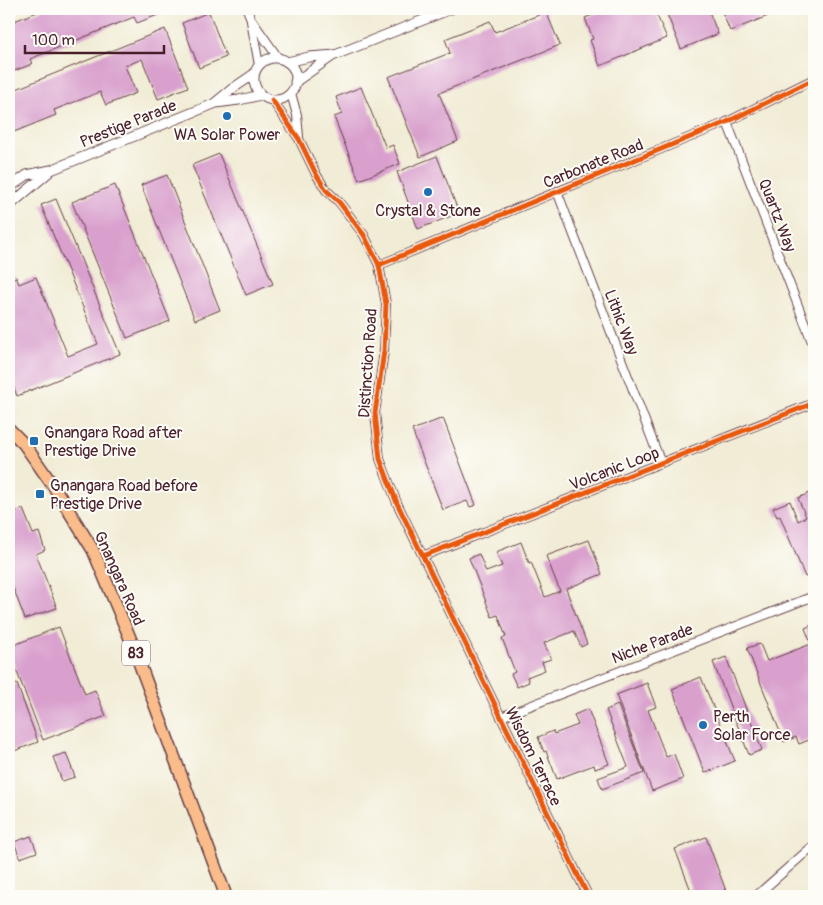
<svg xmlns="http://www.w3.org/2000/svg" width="823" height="905" viewBox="0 0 823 905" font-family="Pangolin,sans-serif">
  <rect width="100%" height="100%" fill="#fdfcf7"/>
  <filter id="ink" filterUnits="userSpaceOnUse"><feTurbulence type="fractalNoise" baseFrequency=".02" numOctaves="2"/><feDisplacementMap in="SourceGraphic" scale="10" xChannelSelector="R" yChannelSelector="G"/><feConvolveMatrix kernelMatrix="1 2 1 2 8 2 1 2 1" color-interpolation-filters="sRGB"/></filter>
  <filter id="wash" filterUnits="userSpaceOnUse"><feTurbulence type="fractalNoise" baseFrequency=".0096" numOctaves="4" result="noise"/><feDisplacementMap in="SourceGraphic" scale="20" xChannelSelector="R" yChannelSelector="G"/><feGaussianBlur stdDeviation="1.12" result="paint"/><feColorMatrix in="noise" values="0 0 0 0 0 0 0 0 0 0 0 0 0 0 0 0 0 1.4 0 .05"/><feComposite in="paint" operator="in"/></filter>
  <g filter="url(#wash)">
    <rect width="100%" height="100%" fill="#f1ecd5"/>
    <g id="blocks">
      <g fill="#d9a0ce">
        <polygon points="45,9 173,9 137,23 134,17 30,59 32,64 9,73 9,23"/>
        <polygon points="536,9 545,9 560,45 439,93 458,141 420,157 388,77 450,53 445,39 490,21 495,32 539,15"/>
        <polygon points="607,9 654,9 667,38 600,66 590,40 593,39 585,18"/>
        <polygon points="665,9 708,9 718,34 681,49"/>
        <polygon points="721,9 777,9 778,12 730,31"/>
        <polygon points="209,12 226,57 199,68 182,23"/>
        <polygon points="165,29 188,87 158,99 142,59 125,66 136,93 106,105 100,92 54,110 56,115 9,134 9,92"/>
        <polygon points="361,87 386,148 393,145 400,164 359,180 334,117 342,114 336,97"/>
        <polygon points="219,154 273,284 246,295 192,165"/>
        <polygon points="437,156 459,213 418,229 397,172"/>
        <polygon points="167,175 220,310 195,320 141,185"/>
        <polygon points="115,185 170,321 127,338 72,202"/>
        <polygon points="56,199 120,354 17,396 9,375 9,280 16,277 19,284 36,277 68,356 98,344 41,205"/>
        <polygon points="443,418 476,505 470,507 467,501 443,510 412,430"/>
        <polygon points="814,491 814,573 805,577 780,516 777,517 773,508 790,501 798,521 806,517 798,498"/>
        <polygon points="23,509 33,534 39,532 45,550 36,554 57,608 25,619 9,577 9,514"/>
        <polygon points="589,540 602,574 566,589 587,644 581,647 574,631 544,643 551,659 542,662 545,670 527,677 529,682 517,687 511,674 515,672 502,638 506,637 498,615 492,617 469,558 479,554 486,572 502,566 496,552 521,542 529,563 531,562 545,597 560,591 546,556"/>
        <polygon points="814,624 814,738 799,744 796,737 784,742 747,648 760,644 767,661 811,644 805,628"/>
        <polygon points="59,627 85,694 95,690 106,716 43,740 9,651 9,647"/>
        <polygon points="726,657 762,750 749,755 713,662"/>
        <polygon points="701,677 735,761 705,773 672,689"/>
        <polygon points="647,683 656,707 648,710 666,757 674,754 683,779 652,791 616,695"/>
        <polygon points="17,684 38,742 9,753 9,687"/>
        <polygon points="618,705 644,773 602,789 598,778 628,767 606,710"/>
        <polygon points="588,709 609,764 595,769 594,765 557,779 546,751 544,752 538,737 553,731 554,734 578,725 574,715"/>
        <polygon points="66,753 75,777 62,781 53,757"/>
        <polygon points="31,836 37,852 20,858 14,842"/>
        <polygon points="706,837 726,891 713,896 693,896 675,849"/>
      </g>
    </g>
  </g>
  <g filter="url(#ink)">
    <use href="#blocks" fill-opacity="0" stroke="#633e44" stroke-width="1"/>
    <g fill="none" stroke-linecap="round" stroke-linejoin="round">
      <g stroke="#633e44" stroke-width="10">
        <g id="minor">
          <polyline points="247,9 251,19 279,59"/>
          <polyline points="251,21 259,65"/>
          <polyline points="291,93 297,115 299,137"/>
          <polyline points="272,100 299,139 316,174 326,190 339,202 364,235 379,265 386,304 384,351 375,413 380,459 397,503 588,896"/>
          <polyline points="727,122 814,347"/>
          <polyline points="557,191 661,463"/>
          <polyline points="379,265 727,122 814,79"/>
          <polyline points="423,556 814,403"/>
          <polyline points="501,717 814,596"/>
          <polyline points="756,896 814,845"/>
        </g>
      </g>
      <g stroke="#633e44" stroke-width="11">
        <g id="tertiary">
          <circle cx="275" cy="79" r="21"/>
          <polyline points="287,62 309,57 335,55 451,9"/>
          <polyline points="295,82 334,55"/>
          <polyline points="216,102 232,89 254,74"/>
          <polyline points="9,188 27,175 51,170 216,103 239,100 261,95"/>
          <polyline points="9,206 49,172"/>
        </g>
      </g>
      <g stroke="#633e44" stroke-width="14">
        <polyline id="primary" points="9,429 24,444 54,487 93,550 130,638 226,896"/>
      </g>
      <use href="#minor" stroke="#fff" stroke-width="8"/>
      <use href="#tertiary" stroke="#fff" stroke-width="9"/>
      <use href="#primary" stroke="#fabc8b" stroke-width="11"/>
      <g stroke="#fdfcf7" stroke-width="8">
        <g id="cycleway">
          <polyline points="272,100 299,139 316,174 326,190 339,202 364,235 379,265 386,304 384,351 375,413 380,459 397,503 588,896"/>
          <polyline points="379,265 727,122 814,79"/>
          <polyline points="423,556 814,403"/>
        </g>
      </g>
      <use href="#cycleway" stroke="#e8590c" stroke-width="5"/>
    </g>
  </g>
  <g fill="#1f6fb2" stroke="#fdfcf7" stroke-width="2">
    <circle cx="227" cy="116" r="5"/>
    <circle cx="428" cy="192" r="5"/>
    <rect x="29" y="436" width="10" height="10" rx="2.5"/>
    <rect x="35" y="489" width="10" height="10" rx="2.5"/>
    <circle cx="703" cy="725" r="5"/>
  </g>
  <g text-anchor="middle" stroke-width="4" stroke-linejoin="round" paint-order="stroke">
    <rect fill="#fdfcf7" stroke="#806168" stroke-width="1" x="122" y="640.5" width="28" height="25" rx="4"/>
    <g font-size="15" font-weight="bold" fill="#4a1f2b">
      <text x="136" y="658">83</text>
    </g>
    <g font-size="16" fill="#4a1f2b" stroke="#fdfcf7">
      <text transform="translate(128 123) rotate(-22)" y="6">Prestige Parade</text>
      <text transform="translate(593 163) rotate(-22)" y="6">Carbonate Road</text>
      <text transform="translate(778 215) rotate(69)" y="6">Quartz Way</text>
      <text transform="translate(622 322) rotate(69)" y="6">Lithic Way</text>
      <text transform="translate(367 363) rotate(-86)" y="6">Distinction Road</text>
      <text transform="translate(614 468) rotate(-21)" y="6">Volcanic Loop</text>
      <text transform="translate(120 578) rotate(66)" y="6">Gnangara Road</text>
      <text transform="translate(652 643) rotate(-21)" y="6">Niche Parade</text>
      <text transform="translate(534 756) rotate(64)" y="6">Wisdom Terrace</text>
    </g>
    <g font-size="16" fill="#4a1f2b" stroke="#fdfcf7" text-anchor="start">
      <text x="227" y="140" text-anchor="middle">WA Solar Power</text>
      <text x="428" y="216" text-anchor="middle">Crystal &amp; Stone</text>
      <text x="44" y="438">Gnangara Road after<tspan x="44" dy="18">Prestige Drive</tspan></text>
      <text x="50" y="491">Gnangara Road before<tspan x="50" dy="18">Prestige Drive</tspan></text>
      <text x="713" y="722">Perth<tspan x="713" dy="18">Solar Force</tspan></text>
    </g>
  </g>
  <rect width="823" height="905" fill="none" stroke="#fdfcf7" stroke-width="30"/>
  <path d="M25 45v8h139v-8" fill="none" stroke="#4a1f2b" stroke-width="2.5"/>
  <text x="32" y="45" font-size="15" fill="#4a1f2b" stroke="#fdfcf7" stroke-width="4" paint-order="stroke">100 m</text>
</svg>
